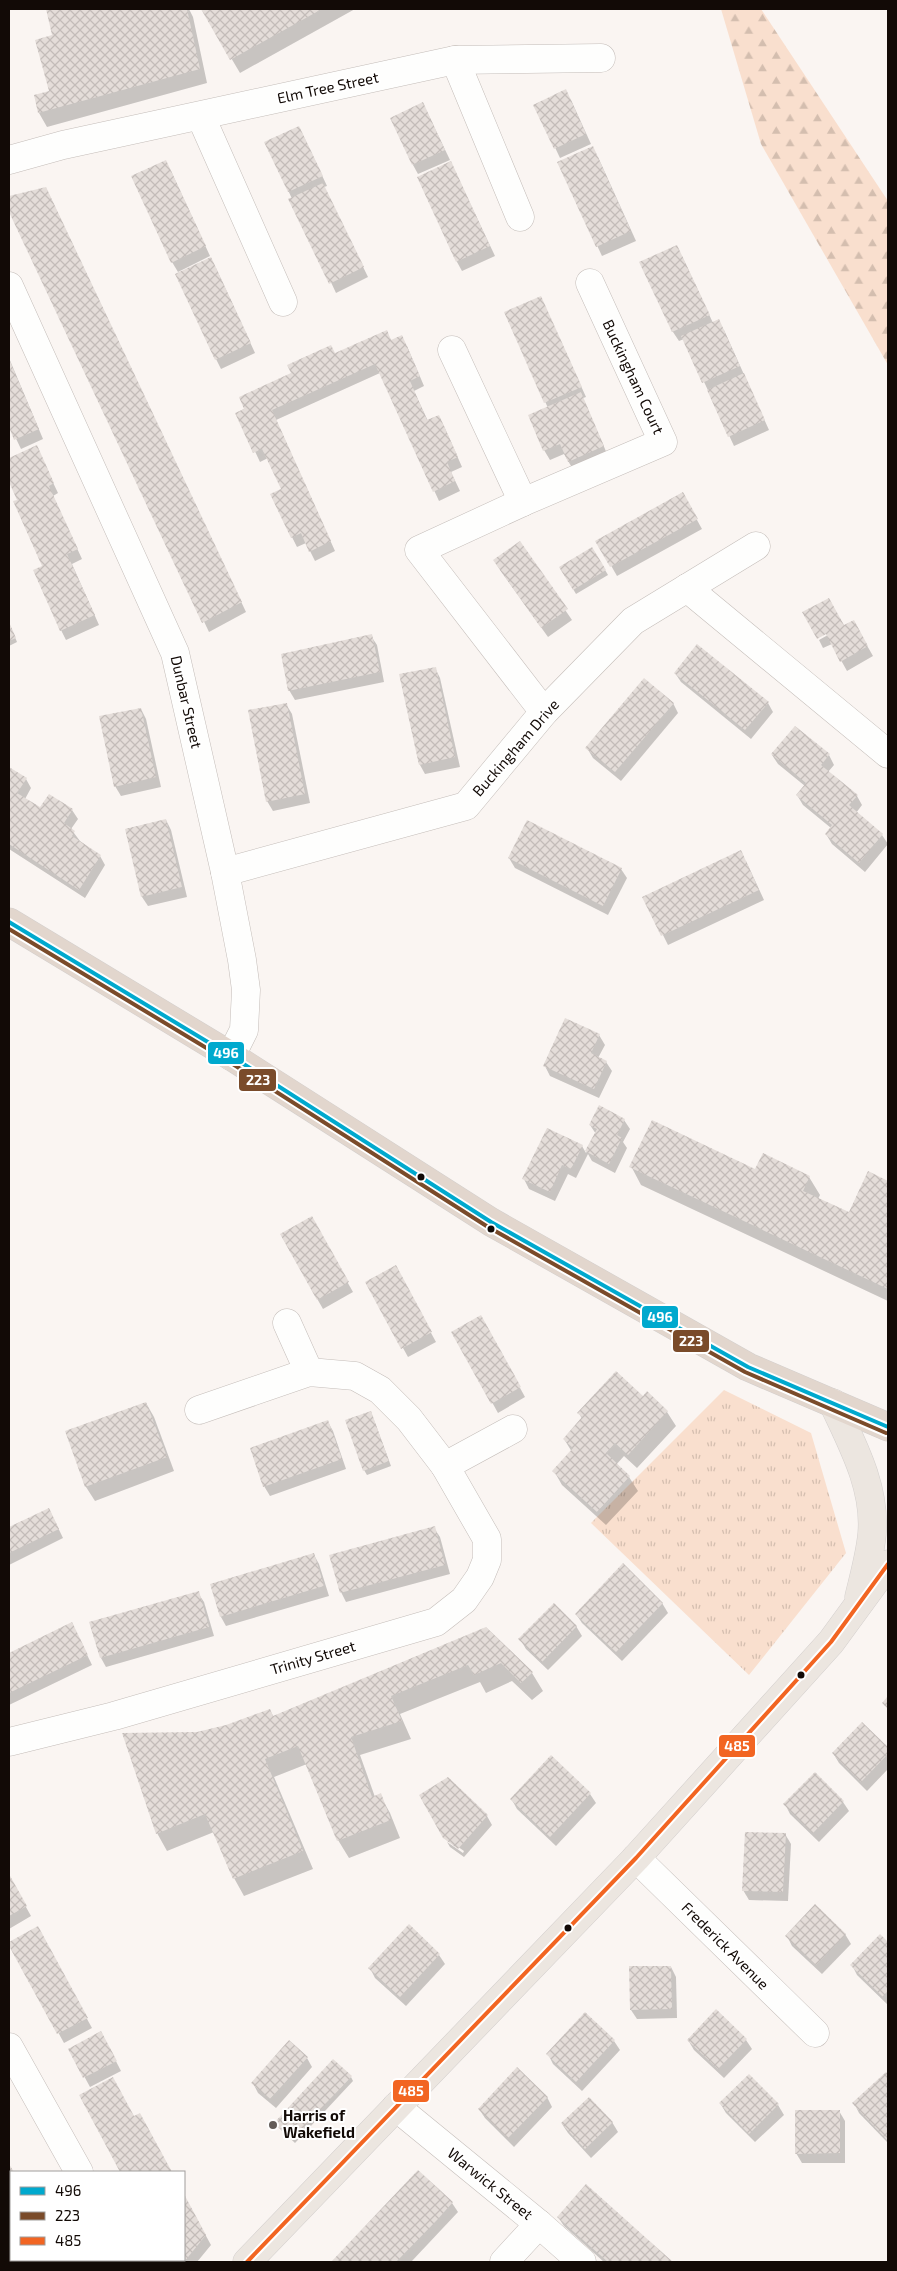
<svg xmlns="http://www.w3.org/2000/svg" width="897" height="2271" viewBox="0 0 897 2271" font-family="'Exo 2',sans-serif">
  <defs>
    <pattern id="grass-tufts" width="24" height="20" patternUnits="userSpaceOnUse" patternTransform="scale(1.25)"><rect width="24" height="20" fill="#f9dfce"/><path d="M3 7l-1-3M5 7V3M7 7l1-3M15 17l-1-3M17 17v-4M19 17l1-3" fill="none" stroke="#d4beaf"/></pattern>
    <pattern id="forest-firs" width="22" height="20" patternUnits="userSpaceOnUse" patternTransform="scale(1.25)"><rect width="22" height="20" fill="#f9dfce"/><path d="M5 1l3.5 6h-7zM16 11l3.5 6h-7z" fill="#d4beaf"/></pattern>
    <pattern id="building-cross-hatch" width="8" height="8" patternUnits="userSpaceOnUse" patternTransform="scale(1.25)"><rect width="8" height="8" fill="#e4ddd9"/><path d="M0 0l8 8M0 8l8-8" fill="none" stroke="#c3bcb9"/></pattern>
  </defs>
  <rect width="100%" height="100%" fill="#faf5f2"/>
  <polygon fill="url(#grass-tufts)" points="724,1390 811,1433 846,1553 749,1675 591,1523"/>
  <polygon fill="url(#forest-firs)" points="721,9 761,9 888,201 888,365 761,144"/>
  <g fill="#0003">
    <polygon points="47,9 189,9 193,17 207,83 47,127 39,113 36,96 51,92 53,36"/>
    <polygon points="202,9 355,9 240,73"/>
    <polygon points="571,100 591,144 560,158 535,105"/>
    <polygon points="428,114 450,160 418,174 413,165"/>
    <polygon points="304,137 327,186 324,187 368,277 336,293 266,143"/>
    <polygon points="598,157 636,241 602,256 558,163"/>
    <polygon points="451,163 495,256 462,271 457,262"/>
    <polygon points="171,171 210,256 178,272 172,262"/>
    <polygon points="46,188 246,612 209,632 9,210 9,197"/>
    <polygon points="682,256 713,323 724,330 769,430 734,446 684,339 679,341 673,332 641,263"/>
    <polygon points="216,268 255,353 221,369 216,359"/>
    <polygon points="541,298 586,397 583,398 608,456 574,471 564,454 550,460 544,450 548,408 505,313"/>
    <polygon points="392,341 407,346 424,386 414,391 428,421 444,426 462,467 451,472 460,491 439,501 380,373 276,420 335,551 315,561 306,543 297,547 292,537 282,490 268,458 260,462 237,413 335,354"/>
    <polygon points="9,358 43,439 21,449 9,424"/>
    <polygon points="36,447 58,493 53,496 82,559 72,564 99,625 66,640 61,630 44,566 9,479 9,459"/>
    <polygon points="682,493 702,529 617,576 597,541"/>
    <polygon points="519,543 572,620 548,637 500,570"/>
    <polygon points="592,548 608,575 576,594 560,567"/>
    <polygon points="853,621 873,656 847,671 832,644 823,648 819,640"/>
    <polygon points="9,623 17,642 9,646"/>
    <polygon points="371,636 377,645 384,682 295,700 289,690"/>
    <polygon points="435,668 440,678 460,767 425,774 420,765 400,675"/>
    <polygon points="675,673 768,703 773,712 751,739 681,682"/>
    <polygon points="673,703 678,713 621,781 593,758 587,748"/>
    <polygon points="286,704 292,714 310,803 273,811 267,801"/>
    <polygon points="141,709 146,719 161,787 121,796 115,786"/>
    <polygon points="772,755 829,755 834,765 828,772 857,796 862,805 856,813 882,835 888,844 865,872 832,844 826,834 831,828 803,805 797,795 805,786 778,764"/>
    <polygon points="9,768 26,779 31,788 25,799 40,809 72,810 78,819 71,829 80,841 100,856 105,865 85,898 9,849"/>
    <polygon points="166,820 171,830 187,897 148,906 142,897 126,829"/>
    <polygon points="509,858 621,869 627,878 608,915 515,868"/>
    <polygon points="746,861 764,900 668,945 644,897"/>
    <polygon points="599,1035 605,1045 598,1058 606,1062 612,1071 599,1098 550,1076 545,1066"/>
    <polygon points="624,1120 630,1129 623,1142 627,1148 615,1173 592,1161 588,1154 576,1178 568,1174 555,1201 529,1189 524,1179 582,1146 586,1153 596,1134 590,1125"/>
    <polygon points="631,1166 756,1170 809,1177 820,1195 818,1199 849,1213 868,1173 888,1182 888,1301 641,1185"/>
    <polygon points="311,1218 353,1292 323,1309 281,1235"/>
    <polygon points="395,1267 436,1342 408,1357 367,1283"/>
    <polygon points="481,1317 525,1397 498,1413 453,1332"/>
    <polygon points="647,1393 667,1412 676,1426 637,1468 624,1456 616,1465 629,1477 638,1491 606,1525 562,1485 554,1471 572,1452 564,1439 582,1419 579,1413 643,1397"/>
    <polygon points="146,1403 154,1417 174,1471 95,1501 86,1487 66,1432"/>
    <polygon points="371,1412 391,1466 367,1475 364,1470"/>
    <polygon points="328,1422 333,1431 346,1469 270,1496 264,1486"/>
    <polygon points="49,1509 63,1538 9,1565 9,1529"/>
    <polygon points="434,1528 440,1537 450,1574 346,1602 341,1592"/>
    <polygon points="314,1555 319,1564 329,1596 226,1626 221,1617 211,1585"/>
    <polygon points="198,1593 204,1602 214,1636 106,1667 101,1658"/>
    <polygon points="662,1603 668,1613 622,1661 582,1623 576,1614"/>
    <polygon points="72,1624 92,1665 9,1705 9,1654"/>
    <polygon points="576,1626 582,1636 548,1670 526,1649 520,1639"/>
    <polygon points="485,1629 532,1673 543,1691 532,1700 512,1681 486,1693 480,1682 400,1714 411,1739 360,1755 375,1797 380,1795 390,1813 400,1838 349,1858 338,1840 307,1764 274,1777 313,1869 244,1896 234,1878 214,1832 167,1851 157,1833 197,1734 226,1727 270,1711 274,1717"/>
    <polygon points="862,1723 888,1749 888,1769 867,1791 839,1763 833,1753"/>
    <polygon points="815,1773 843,1802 849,1811 819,1842 790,1814 785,1804"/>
    <polygon points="590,1794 596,1803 556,1846 517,1809 512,1800"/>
    <polygon points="487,1816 492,1825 464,1857 450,1847 447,1842 463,1853 464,1851 444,1837"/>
    <polygon points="785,1834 791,1844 788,1901 749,1900 743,1890"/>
    <polygon points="9,1877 31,1916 9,1929"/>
    <polygon points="37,1928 92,2028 64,2043 9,1943"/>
    <polygon points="845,1934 851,1944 822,1974 792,1946 787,1936"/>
    <polygon points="880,1936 888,1944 888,2005 857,1975 852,1965"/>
    <polygon points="439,1955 445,1964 406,2006 375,1978 370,1968"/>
    <polygon points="671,1967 676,1977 677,2018 637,2019 631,2010"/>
    <polygon points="688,2040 746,2040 752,2049 724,2078 694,2050"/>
    <polygon points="614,2041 620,2050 582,2091 553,2064 548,2054"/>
    <polygon points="106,2042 121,2071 90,2087 70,2050"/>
    <polygon points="307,2058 312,2067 276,2108 258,2093 253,2083"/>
    <polygon points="886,2073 888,2076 888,2143 859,2113 854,2103"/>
    <polygon points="749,2075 778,2105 784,2115 755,2142 726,2113 720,2103"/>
    <polygon points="351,2077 353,2081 295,2143 278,2127 275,2123"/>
    <polygon points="547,2097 552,2107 514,2147 485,2118 479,2109"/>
    <polygon points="839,2111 845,2121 845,2163 802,2163 796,2153"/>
    <polygon points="612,2122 618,2132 591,2158 568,2133 562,2124"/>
    <polygon points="9,2166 12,2172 11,2195 9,2196"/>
    <polygon points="418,2171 452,2203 458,2212 411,2262 333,2262"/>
    <polygon points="586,2186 672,2262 604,2262 564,2226 558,2217"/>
    <polygon points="184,2196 211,2245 197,2262 170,2262 169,2260 184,2260"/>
    <polygon points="32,2260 84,2260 86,2262 34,2262"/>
  </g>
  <g fill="url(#building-cross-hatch)">
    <polygon points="46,9 187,9 200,69 38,113 34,95 49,91 35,40 52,35"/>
    <polygon points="201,9 322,9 230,60"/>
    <polygon points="566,89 586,134 554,149 533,105"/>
    <polygon points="423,102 445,150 412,165 390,118"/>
    <polygon points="299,126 323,176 288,192 264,142"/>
    <polygon points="593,146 631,231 596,247 557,162"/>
    <polygon points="166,160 206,246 171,263 131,176"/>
    <polygon points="451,161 490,246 456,262 417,177"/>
    <polygon points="323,183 364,267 329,284 288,199"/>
    <polygon points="46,187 242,602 202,623 9,212 9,196"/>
    <polygon points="677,245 710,315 672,332 639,262"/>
    <polygon points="211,257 251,343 215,360 175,274"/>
    <polygon points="541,296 582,387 544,403 504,312"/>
    <polygon points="719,319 740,366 702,383 681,336"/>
    <polygon points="387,330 391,340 402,335 420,376 410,381 427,420 439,415 458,457 447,462 455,481 433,492 375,364 272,410 331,541 309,552 301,533 291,538 270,494 281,489 262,449 253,453 235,413 244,409 239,397 291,373 287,365 331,345 335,353"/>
    <polygon points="9,359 39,429 14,440 9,427"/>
    <polygon points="744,373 765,420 728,437 707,390"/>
    <polygon points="581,392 604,446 568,462 560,444 543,451 528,415"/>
    <polygon points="37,445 54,483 49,486 78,549 67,554 95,615 60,631 33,570 42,566 13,501 17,500 9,482 9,458"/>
    <polygon points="683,492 698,519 610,567 595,541"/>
    <polygon points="520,541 568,609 541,628 493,560"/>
    <polygon points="592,547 606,570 573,590 559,567"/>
    <polygon points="829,598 844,625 854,620 868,646 840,662 826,634 817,639 802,612"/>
    <polygon points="9,622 16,638 9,641"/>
    <polygon points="372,634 380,672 288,691 281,654"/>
    <polygon points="697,644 769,702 745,730 674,673"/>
    <polygon points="436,667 455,757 419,765 399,674"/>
    <polygon points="644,678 674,703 615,772 585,748"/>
    <polygon points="287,703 305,794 266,802 248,710"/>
    <polygon points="141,708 156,777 114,787 99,716"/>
    <polygon points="795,726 830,754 821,765 858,795 849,805 883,834 859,863 825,834 832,825 796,795 806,783 771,754"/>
    <polygon points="9,767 27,778 17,793 40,807 49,794 73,809 64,823 75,831 72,836 101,855 79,890 9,844"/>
    <polygon points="166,819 182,887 141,897 125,829"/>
    <polygon points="527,820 622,868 603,906 508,858"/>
    <polygon points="741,850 759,890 661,936 642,897"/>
    <polygon points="565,1018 600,1034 591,1053 607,1061 594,1089 543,1066"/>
    <polygon points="599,1105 625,1119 617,1135 622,1138 609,1164 585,1151 597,1129 589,1125"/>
    <polygon points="652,1120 755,1169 763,1153 810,1176 803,1191 849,1212 868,1171 888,1181 888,1289 629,1167"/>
    <polygon points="547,1128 583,1145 571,1169 562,1165 550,1192 522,1179"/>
    <polygon points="312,1216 349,1282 317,1300 280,1234"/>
    <polygon points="396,1265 432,1332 401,1349 365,1282"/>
    <polygon points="481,1315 521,1387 491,1404 451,1332"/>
    <polygon points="616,1371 643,1396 647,1391 668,1411 628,1455 615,1443 606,1453 630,1476 597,1512 552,1471 573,1448 563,1439 582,1417 577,1413"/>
    <polygon points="146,1402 167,1457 85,1487 65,1431"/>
    <polygon points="371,1411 389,1461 363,1471 345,1420"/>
    <polygon points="328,1420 342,1459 263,1487 250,1448"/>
    <polygon points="49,1508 59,1529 9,1553 9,1527"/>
    <polygon points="435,1526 445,1565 340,1593 329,1555"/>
    <polygon points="314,1553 324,1586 220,1617 210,1584"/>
    <polygon points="623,1563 663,1603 616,1652 575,1614"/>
    <polygon points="199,1591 209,1627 100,1658 89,1622"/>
    <polygon points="554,1603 577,1626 542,1662 518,1639"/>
    <polygon points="72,1622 88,1655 9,1693 9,1653"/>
    <polygon points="486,1627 533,1672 521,1683 501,1663 474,1675 468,1665 391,1696 402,1721 351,1737 372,1797 381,1793 391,1820 337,1841 298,1746 265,1759 303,1851 233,1879 205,1814 156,1834 122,1733 197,1732 226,1725 270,1709 273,1716"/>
    <polygon points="888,1696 888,1709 882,1703"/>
    <polygon points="862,1722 888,1747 888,1754 861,1782 832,1753"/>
    <polygon points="551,1755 591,1793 550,1837 510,1799"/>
    <polygon points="815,1772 844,1801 813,1833 783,1804"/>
    <polygon points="448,1777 488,1815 458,1849 443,1838 419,1795"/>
    <polygon points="745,1832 786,1833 783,1892 742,1891"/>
    <polygon points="9,1874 27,1906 9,1916"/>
    <polygon points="815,1904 846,1934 816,1965 785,1936"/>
    <polygon points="409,1924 440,1954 400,1997 368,1968"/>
    <polygon points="38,1926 88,2018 57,2034 9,1946 9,1942"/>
    <polygon points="880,1934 888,1942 888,1991 883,1997 850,1965"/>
    <polygon points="629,1966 671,1966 672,2009 630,2010"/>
    <polygon points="716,2009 747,2039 718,2069 687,2040"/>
    <polygon points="585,2012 615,2040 576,2082 546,2054"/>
    <polygon points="101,2031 117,2061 83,2078 68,2049"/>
    <polygon points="289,2040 308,2057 270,2099 251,2083"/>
    <polygon points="333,2059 352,2076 292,2140 274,2123"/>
    <polygon points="517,2067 548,2097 508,2138 478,2109"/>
    <polygon points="886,2072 888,2074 887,2140 852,2103"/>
    <polygon points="749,2074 779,2104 749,2134 719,2103"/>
    <polygon points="113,2077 134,2116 140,2113 172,2172 120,2172 79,2095"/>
    <polygon points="589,2097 613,2122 585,2149 561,2123"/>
    <polygon points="795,2110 840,2110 840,2153 795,2154"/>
    <polygon points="9,2164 14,2172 11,2172 11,2182 9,2184"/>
    <polygon points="418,2170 453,2202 437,2220 396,2262 331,2262"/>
    <polygon points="586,2184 645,2237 673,2262 608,2262 557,2217"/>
    <polygon points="184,2194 206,2235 184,2262 169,2262 168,2260 184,2260"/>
    <polygon points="11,2196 11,2224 9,2219 9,2198"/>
    <polygon points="31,2260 85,2260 86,2262 32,2262"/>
  </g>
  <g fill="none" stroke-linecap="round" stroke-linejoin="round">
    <g stroke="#c4bdb9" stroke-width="29">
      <g id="minor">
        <polyline points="455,60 520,217"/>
        <polyline points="201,117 283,302"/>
        <polyline points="9,160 63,145 455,60 601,58"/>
        <polyline points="9,286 175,653 225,872 242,960 246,990 244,1030 231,1056"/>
        <polyline points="452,350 523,502"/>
        <polyline points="687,588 888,754"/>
        <polyline points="544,712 419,550 523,502 663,442 590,283"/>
        <polyline points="225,872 466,806 544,712 633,621 756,546"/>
        <polyline points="287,1323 309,1372"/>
        <polyline points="445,1466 513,1429"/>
        <polyline points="9,1742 114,1716 436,1622 464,1600 480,1577 487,1560 487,1539 445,1466 409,1419 380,1390 355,1376 309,1372 199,1410"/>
        <polyline points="636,1858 815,2033"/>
        <polyline points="9,2047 79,2172"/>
        <polyline points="396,2107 539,2224 582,2262"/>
        <polyline points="128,2260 129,2262"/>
        <polyline points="504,2262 539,2224"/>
      </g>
    </g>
    <g stroke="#d3cfcd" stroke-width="29">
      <g id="major">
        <path d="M 833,1403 C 852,1444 876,1487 872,1534 C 870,1555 864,1576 859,1597"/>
        <polyline points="247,2262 636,1858 831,1642 888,1564"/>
      </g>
    </g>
    <g stroke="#d3cfcd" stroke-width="29">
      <polyline id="highway" points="9,922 231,1056 491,1222 748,1367 888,1427"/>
    </g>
    <use href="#minor" stroke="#fefefd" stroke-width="28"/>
    <use href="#major" stroke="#ece6e0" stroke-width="28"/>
    <use href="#highway" stroke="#e2d6cd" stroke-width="28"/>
    <g stroke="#fff" stroke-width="8">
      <polyline id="bus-1" points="9,922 231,1056 491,1222 748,1367 888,1427"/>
    </g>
    <g stroke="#fff" stroke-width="8">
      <polyline id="bus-2" points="9,929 228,1061 488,1227 745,1372 886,1433"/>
    </g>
    <g stroke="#fff" stroke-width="8">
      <polyline id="bus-3" points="247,2262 636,1858 831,1642 888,1564"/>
    </g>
    <use href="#bus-1" stroke="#00a9ce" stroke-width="4"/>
    <use href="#bus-2" stroke="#7a4b2a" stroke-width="4"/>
    <use href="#bus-3" stroke="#f26522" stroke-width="4"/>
  </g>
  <g fill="#120a06" stroke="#fff" stroke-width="2">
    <circle cx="421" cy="1177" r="4.5"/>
    <circle cx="491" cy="1229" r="4.5"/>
    <circle cx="801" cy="1675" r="4.5"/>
    <circle cx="568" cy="1928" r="4.5"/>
  </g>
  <circle fill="#635c59" stroke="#fff" stroke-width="2" cx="273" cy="2125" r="5"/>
  <g text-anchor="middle" stroke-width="4" stroke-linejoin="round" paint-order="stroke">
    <g font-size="15" fill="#120a06" stroke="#fff">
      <text transform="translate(328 88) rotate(-12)" y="5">Elm Tree Street</text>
      <text transform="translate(633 377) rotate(65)" y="5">Buckingham Court</text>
      <text transform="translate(186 702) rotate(77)" y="5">Dunbar Street</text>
      <text transform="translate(516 748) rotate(-49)" y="5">Buckingham Drive</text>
      <text transform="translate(313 1658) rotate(-16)" y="5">Trinity Street</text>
      <text transform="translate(725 1946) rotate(45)" y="5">Frederick Avenue</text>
      <text transform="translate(490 2184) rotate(39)" y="5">Warwick Street</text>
    </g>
    <g font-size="15" font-weight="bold" fill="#120a06" stroke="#fff" text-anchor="start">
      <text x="283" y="2121">Harris of<tspan x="283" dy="17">Wakefield</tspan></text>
    </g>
  </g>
  <g stroke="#fff" stroke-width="2">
    <rect x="207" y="1041" width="38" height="24" rx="5" fill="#00a9ce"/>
    <rect x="238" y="1068" width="39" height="24" rx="5" fill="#7a4b2a"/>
    <rect x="641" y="1305" width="38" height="24" rx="5" fill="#00a9ce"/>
    <rect x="672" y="1329" width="38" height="24" rx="5" fill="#7a4b2a"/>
    <rect x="718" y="1734" width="38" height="24" rx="5" fill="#f26522"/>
    <rect x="392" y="2079" width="38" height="24" rx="5" fill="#f26522"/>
  </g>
  <g font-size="14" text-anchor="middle" font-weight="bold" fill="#fff">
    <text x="226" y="1058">496</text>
    <text x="258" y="1085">223</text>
    <text x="660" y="1322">496</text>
    <text x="691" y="1346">223</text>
    <text x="737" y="1751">485</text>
    <text x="411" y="2096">485</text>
  </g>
  <rect width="897" height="2271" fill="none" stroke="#120a06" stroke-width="20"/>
  <rect x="10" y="2171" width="175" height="90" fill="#ffffff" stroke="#a09d9b"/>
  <rect x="20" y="2187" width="25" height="8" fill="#00a9ce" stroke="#a09d9b"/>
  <text x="55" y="2196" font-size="15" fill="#120a06">496</text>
  <rect x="20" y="2212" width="25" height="8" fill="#7a4b2a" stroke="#a09d9b"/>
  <text x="55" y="2221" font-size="15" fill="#120a06">223</text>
  <rect x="20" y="2237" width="25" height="8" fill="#f26522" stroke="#a09d9b"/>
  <text x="55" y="2246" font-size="15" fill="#120a06">485</text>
</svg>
